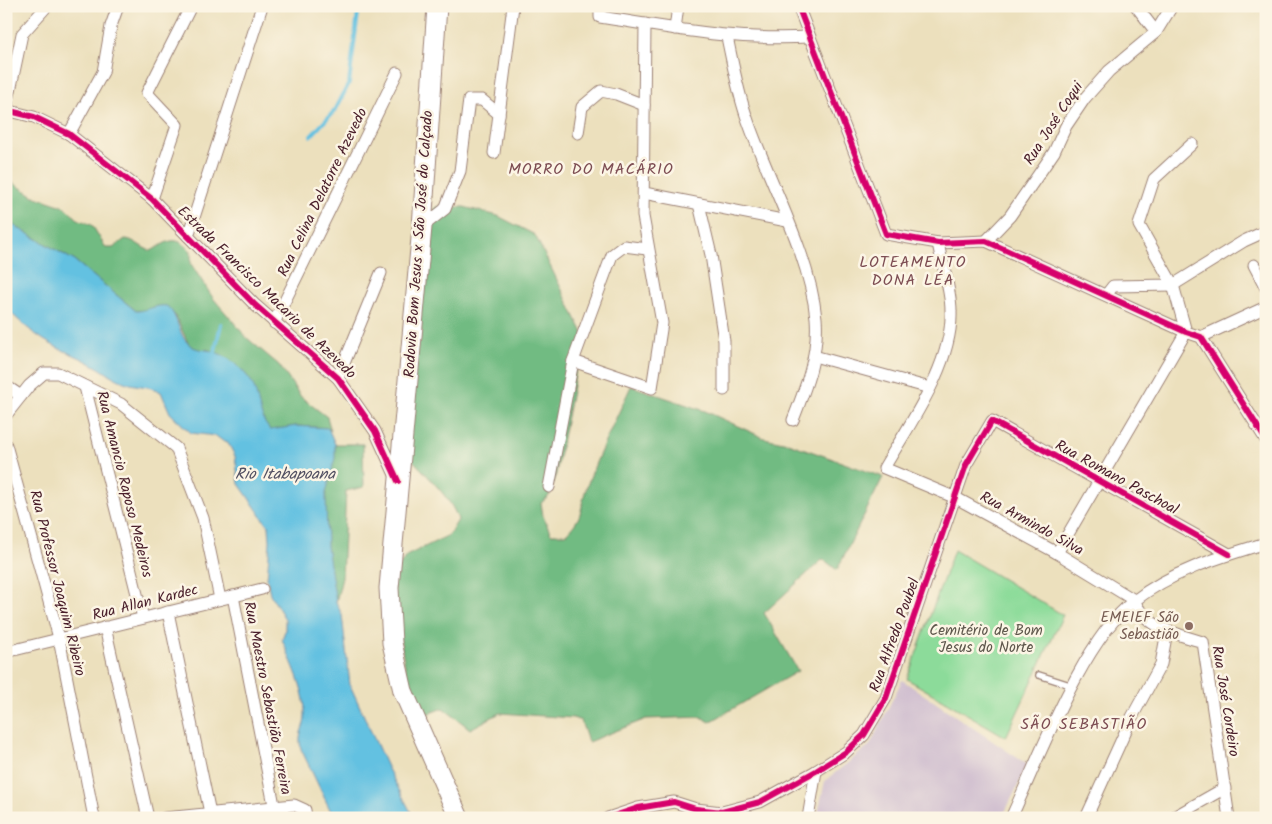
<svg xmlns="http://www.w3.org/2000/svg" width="1272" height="824" viewBox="0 0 1272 824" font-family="Kalam,sans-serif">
  <rect width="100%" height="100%" fill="#fcf5e5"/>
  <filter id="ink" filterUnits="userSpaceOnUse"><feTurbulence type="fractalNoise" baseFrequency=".02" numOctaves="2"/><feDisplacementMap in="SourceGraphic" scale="10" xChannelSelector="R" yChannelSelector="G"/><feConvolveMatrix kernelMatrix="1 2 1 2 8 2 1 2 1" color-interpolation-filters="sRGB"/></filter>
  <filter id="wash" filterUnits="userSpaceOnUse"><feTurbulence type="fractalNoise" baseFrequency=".0096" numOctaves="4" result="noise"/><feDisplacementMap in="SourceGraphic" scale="20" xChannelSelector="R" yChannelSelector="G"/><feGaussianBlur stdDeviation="1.12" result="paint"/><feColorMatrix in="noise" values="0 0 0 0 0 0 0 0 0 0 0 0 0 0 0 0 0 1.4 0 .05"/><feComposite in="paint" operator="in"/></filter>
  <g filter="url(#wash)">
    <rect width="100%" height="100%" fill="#ece0bd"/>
    <polygon fill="#cfbdcf" points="902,680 1028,765 1002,818 817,818 825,781 870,745"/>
    <polygon fill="#8cdb9a" stroke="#6b7d62" points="954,550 1063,615 1006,737 907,679"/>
    <g fill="#71bb82" stroke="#5e6d56">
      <path d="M 6,179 L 36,197 L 63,206 L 78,219 L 92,225 L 106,248 L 113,248 L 125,239 C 134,239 141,248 151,251 C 169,241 175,234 191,251 L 191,264 L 213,298 L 247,338 L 279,365 L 301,397 L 327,417 L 331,431 L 328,428 L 296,426 L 270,431 L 263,423 L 258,407 L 256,394 L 246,375 L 209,350 L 196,349 L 189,345 L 175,315 L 157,306 L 146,311 L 136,311 L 75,261 L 6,221 Z"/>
      <path d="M 436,207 L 464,207 L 498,216 L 535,235 L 583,333 L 555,479 L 549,496 L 541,503 L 543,516 L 551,534 L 566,534 C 586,514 579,508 587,486 C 599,452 616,419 631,386 L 705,411 L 764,438 L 788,443 L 883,477 L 837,570 L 823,559 L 764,613 L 798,671 L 710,722 L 701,717 L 646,719 L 588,742 L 581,721 L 573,718 L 500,713 L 470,729 L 443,708 L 414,719 L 390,580 L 406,556 L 449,535 L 458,520 C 451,496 421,471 405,451 L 428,215 Z"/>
      <path d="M 335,444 L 363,444 L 364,487 L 346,491 L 342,578 L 336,602 C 329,567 322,530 326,494 C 328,476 335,461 335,444 Z"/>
    </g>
    <path fill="#63c1e1" stroke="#567086" d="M 6,221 L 75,261 L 136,311 C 147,311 156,304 167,306 C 179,316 178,336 190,345 C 196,350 204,349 212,351 C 227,355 242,368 251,381 C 260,397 257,415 270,430 L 296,426 L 328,428 L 335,444 L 335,458 L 326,493 L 327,546 L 336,602 L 342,615 L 350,685 L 387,767 L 414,818 L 334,818 L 301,749 C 297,731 305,730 305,715 C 306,690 291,662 282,639 L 285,631 L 285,619 L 270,594 L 267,579 L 270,541 L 269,527 L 239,484 L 235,456 L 227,441 L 224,442 L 216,436 L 191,433 L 170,413 L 161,392 C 149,385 137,387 124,382 C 111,377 102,369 90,363 C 80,357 69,353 58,348 C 38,338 22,324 6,308 Z"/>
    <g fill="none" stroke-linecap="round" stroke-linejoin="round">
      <g stroke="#63c1e1" stroke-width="4">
        <polyline points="311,136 336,109 349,83 358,13 362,6"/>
        <polyline points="214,356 221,324"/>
      </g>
    </g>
  </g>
  <g filter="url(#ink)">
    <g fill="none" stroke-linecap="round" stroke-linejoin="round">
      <g stroke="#9b8074" stroke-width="8">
        <polyline id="service" points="1039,675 1073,686"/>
      </g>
      <g stroke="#9b8074" stroke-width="13">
        <g id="minor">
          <path d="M 600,6 L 600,17 C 672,28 735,41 808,37"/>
          <polyline points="798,6 886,234 938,243 986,241 1186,332 1201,337 1266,440"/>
          <polyline points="1136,6 1156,32"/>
          <polyline points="675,29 678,6"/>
          <path d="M 727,37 C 733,65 738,94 748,121 C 769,182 810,254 816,318 C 819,354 806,387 793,420"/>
          <polyline points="6,110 34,117 69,134 152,199 255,305 338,378 375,431 397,479"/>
          <polyline points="6,110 22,34 47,6"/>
          <polyline points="578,133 582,107 601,91 616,94 644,105"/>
          <polyline points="69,134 103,72 111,26 118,6"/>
          <polyline points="494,153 513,6"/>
          <polyline points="644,193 787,221"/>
          <polyline points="152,199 177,125 147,93 191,6"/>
          <polyline points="699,204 711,255 724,341 724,390"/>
          <polyline points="422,227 445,209 460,171 469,100 482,100 499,114"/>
          <polyline points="188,236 262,6"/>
          <polyline points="986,241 1010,216 1054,152 1066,126 1085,98 1109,71 1156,32 1172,6"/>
          <path d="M 938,243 C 942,265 951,289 951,311 C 953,364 910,423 884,468 L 956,498 L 1057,553 L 1134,600"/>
          <polyline points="1254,265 1266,288"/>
          <polyline points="1106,295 1113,286 1173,285 1244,241 1266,231"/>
          <polyline points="274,323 397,73"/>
          <polyline points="1201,337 1266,307"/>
          <polyline points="814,356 930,388"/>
          <polyline points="573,361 652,388 662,323 643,216 645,24"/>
          <polyline points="338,378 381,273"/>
          <polyline points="6,386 21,396"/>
          <polyline points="85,387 143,618"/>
          <polyline points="6,415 29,386 44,373 58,373 121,404 176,448 203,518 220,599"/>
          <polyline points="6,445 59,638 94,818"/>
          <polyline points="549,487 573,361 612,255 624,246 647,249"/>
          <polyline points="1057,553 1186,332 1173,285 1139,225 1154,179 1192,144"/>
          <polyline points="233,596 274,805"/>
          <path d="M 1134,600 C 1145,628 1177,634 1203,642 L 1229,818"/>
          <polyline points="168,612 210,813"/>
          <polyline points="105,627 148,818"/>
          <polyline points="6,652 262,589"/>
          <polyline points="165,818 294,805 305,810 306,818"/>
          <polyline points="608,818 638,808 674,802 696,809 722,812 760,802 816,771 846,752 864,735 886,698 966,465 992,421 1229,554"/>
          <polyline points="808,818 816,771"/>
          <path d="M 1011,818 C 1039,758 1083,639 1134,601 C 1172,571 1220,557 1266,543"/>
          <polyline points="1086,818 1132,717 1161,664 1167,631"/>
          <polyline points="1172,818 1225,788"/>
        </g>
      </g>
      <g stroke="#9b8074" stroke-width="21">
        <polyline id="primary" points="437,6 422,227 389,588 392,643 403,691 459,818"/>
      </g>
      <use href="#service" stroke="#fff" stroke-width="5.5"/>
      <use href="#minor" stroke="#fff" stroke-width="11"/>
      <use href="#primary" stroke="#fff" stroke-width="19"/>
      <g stroke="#fcf5e5" stroke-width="9">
        <g id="cycleway">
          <polyline points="798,6 886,234 938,243 986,241 1186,332 1201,337 1266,440"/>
          <polyline points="6,110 34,117 69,134 152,199 255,305 338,378 375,431 398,481"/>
          <polyline points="608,818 638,808 674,802 696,809 722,812 760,802 816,771 846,752 864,735 886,698 966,465 992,421 1229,554"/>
        </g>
      </g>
      <use href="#cycleway" stroke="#d6006c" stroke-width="6"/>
    </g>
  </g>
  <circle fill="#8d6e63" stroke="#fcf5e5" stroke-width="2" cx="1189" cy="626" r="5"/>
  <g text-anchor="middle" stroke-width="5" stroke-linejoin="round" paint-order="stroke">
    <g font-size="15" fill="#4a1f2b" stroke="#fcf5e5">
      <text transform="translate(1053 123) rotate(-57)" y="5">Rua José Coqui</text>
      <text transform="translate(322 192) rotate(-64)" y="5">Rua Celina Delatorre Azevedo</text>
      <text transform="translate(418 244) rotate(-86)" y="5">Rodovia Bom Jesus x São José do Calçado</text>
      <text transform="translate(267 292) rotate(44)" y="5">Estrada Francisco Macario de Azevedo</text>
      <text transform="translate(1117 477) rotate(29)" y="5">Rua Romano Paschoal</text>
      <text transform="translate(125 484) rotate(76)" y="5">Rua Amancio Raposo Medeiros</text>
      <text transform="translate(1032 523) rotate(29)" y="5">Rua Armindo Silva</text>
      <text transform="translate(58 583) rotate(76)" y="5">Rua Professor Joaquim Ribeiro</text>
      <text transform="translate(145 602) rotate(-14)" y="5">Rua Allan Kardec</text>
      <text transform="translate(894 635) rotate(-70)" y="5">Rua Alfredo Poubel</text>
      <text transform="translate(268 698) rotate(79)" y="5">Rua Maestro Sebastião Ferreira</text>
      <text transform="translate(1226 701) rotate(81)" y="5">Rua José Cordeiro</text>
    </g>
    <g font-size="15" fill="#785e54" stroke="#fcf5e5" text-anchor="end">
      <text x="1179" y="622">EMEIEF São<tspan x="1179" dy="17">Sebastião</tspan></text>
    </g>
    <g font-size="15" fill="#5e574c" stroke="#fcf5e5">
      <text x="986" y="635">Cemitério de Bom<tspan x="986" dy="17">Jesus do Norte</tspan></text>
    </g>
    <g font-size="16" letter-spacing="1" fill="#7d4d53" stroke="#fcf5e5">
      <text x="591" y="174">MORRO DO MACÁRIO</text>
      <text x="913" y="267">LOTEAMENTO<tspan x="913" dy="18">DONA LÉA</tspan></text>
      <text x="1084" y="729">SÃO SEBASTIÃO</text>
    </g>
    <g font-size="16" font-style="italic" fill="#525062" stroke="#fcf5e5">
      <text x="285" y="479">Rio Itabapoana</text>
    </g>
  </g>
  <rect width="1272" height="824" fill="none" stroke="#fcf5e5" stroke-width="25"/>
</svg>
